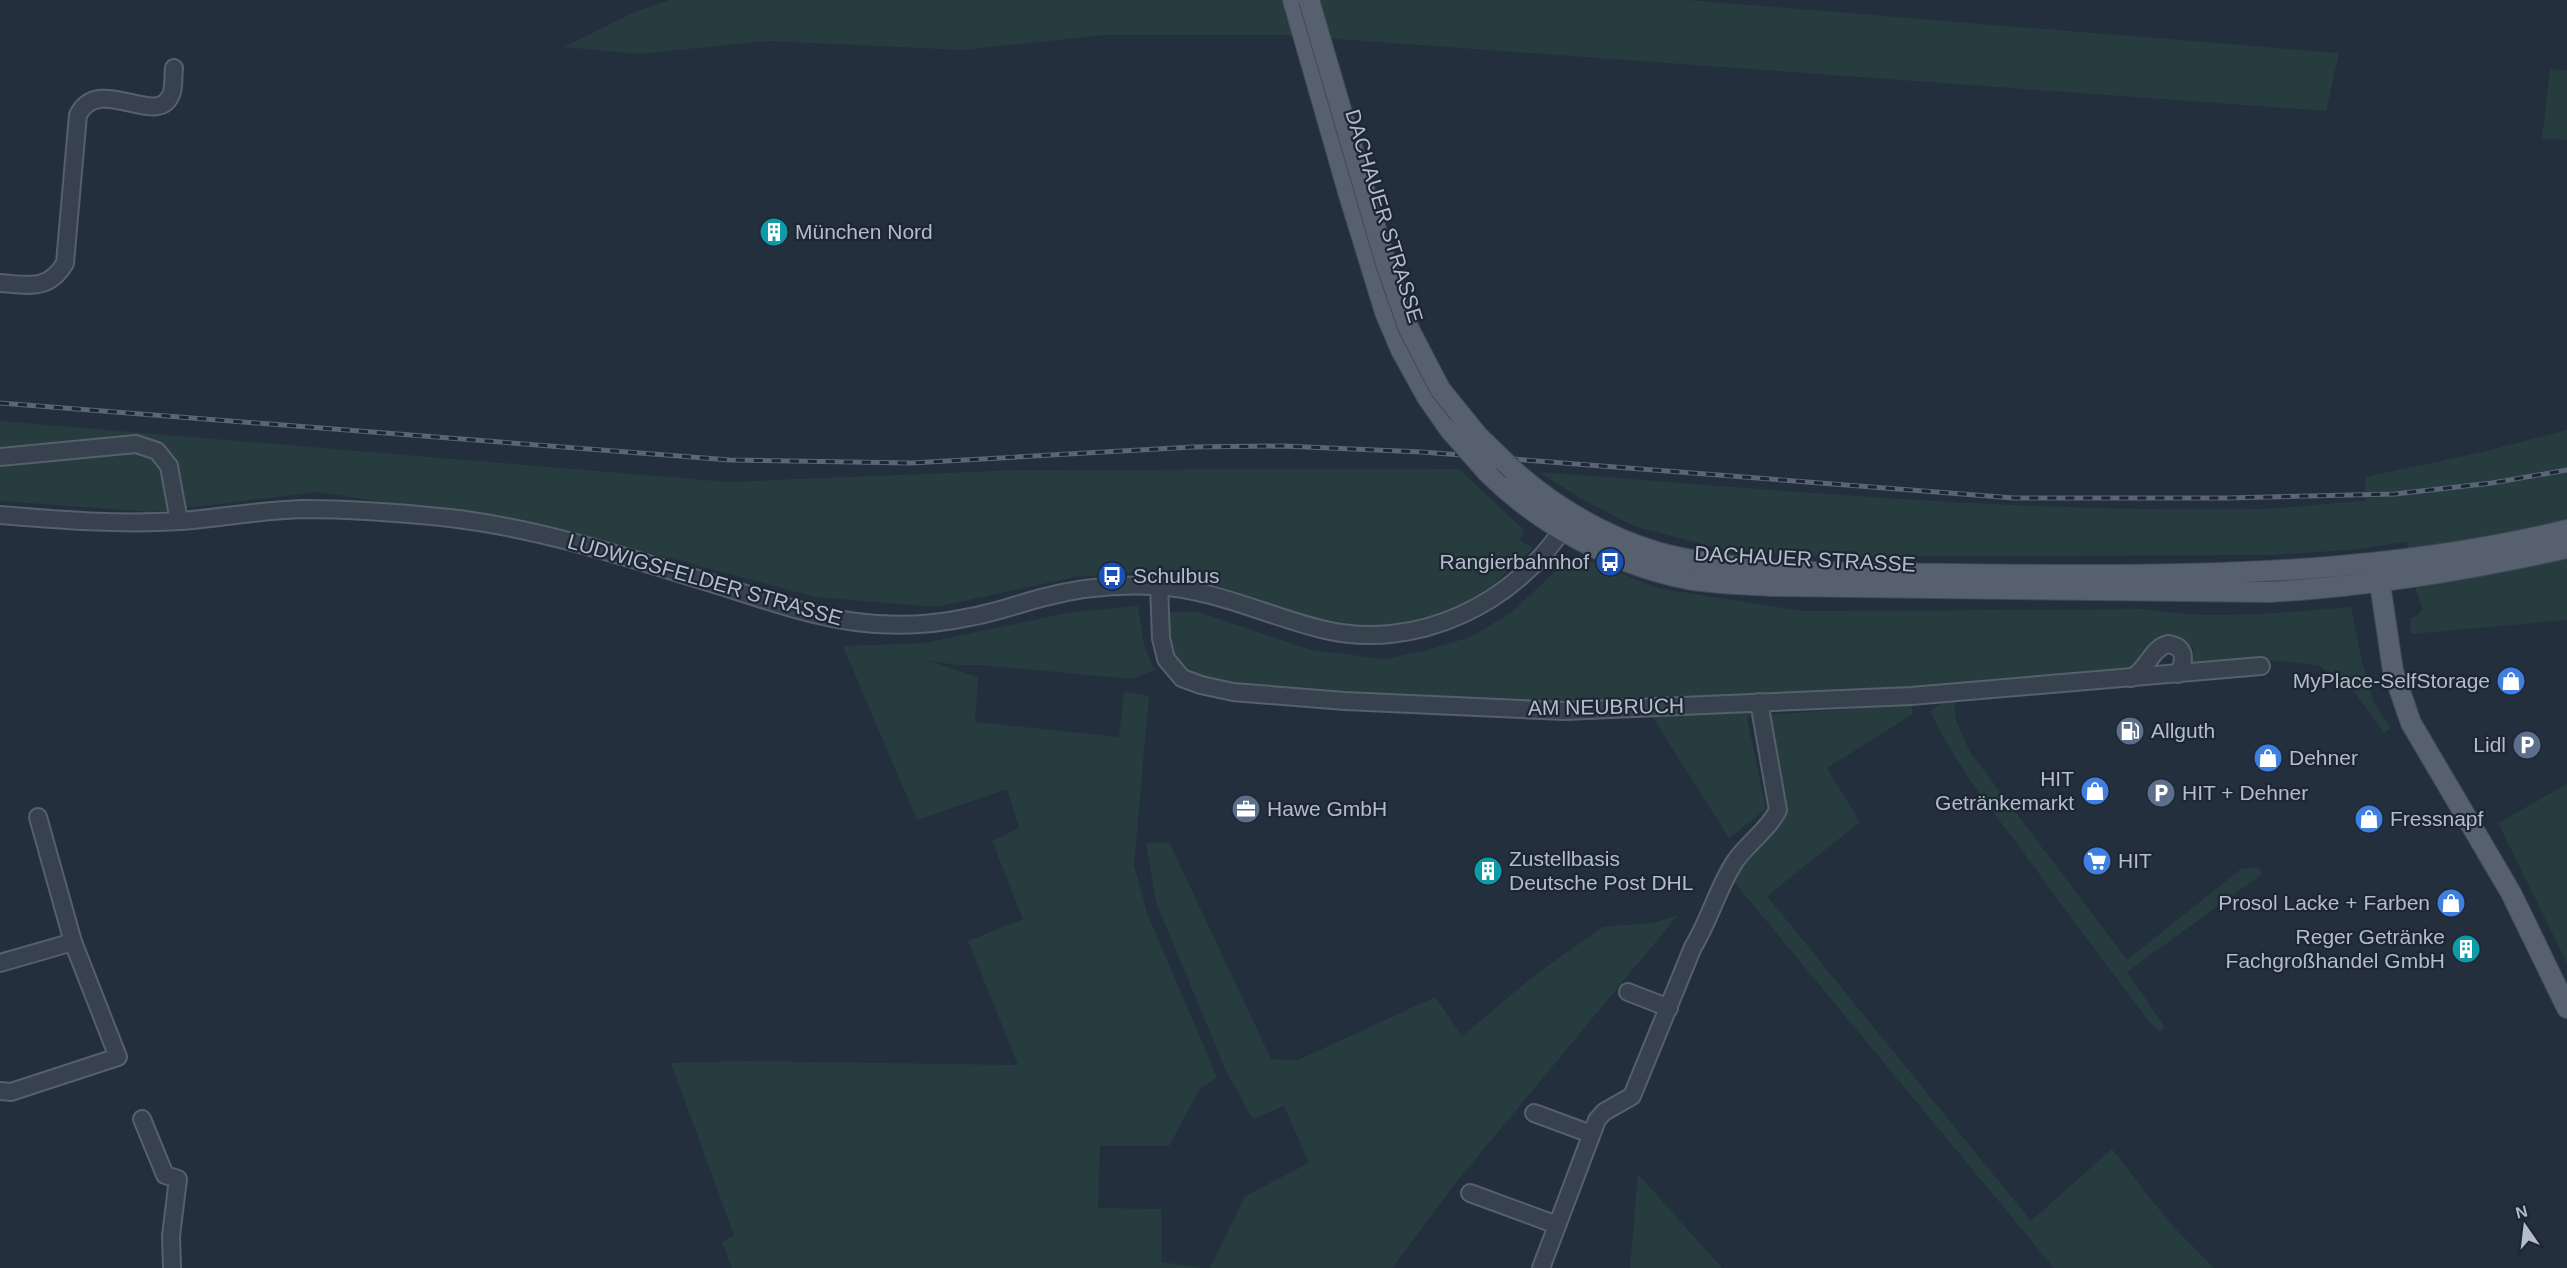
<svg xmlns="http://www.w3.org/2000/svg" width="2567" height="1268" viewBox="0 0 2567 1268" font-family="Helvetica,sans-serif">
  <rect width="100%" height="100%" fill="#242f3e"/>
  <g fill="#263c3f">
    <polygon points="669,0 1688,0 2339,53 2326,111 1282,35 1103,35 964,50 767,41 638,54 564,47 634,12"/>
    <polygon points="2550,69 2567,71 2567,140 2542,138"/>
    <polygon points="0,421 728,482 1019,470 1459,469 1524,530 1520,540 1533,548 1494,584 1451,611 1427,620 1364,628 1328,624 1173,570 1075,577 936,607 815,597 666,557 498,519 317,492 152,512 0,501"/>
    <path d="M 2567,430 L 2567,521 L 2408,552 L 2407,542 L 2350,550 L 2271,555 L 1824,557 L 1720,549 L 1634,526 L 1583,500 L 1539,472 C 1778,490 2018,513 2258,509 C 2294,508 2330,503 2366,501 L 2365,477 L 2478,453 Z"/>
    <path d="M 1577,555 L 1657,588 L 1802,611 L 2145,609 C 2212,621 2284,612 2351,607 L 2362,662 L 2374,703 L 2391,728 L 2384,733 L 2353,690 L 2318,665 L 2266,660 L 2191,665 L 2194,649 L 2180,640 L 2132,669 L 2118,672 L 1910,689 L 1763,697 L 1747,718 L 1766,809 L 1729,838 L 1645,705 L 1566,704 L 1368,695 L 1233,685 L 1187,673 L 1172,658 L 1168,612 L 1199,612 L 1311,650 L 1385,659 L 1428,650 L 1473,636 L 1513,611 L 1565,562 Z"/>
    <polygon points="2567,556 2567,620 2411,634 2410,618 2417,616 2423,609 2414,585 2504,573"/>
    <polygon points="1138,606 1144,645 1154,670 1132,679 980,665 956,665 927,660 978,677 975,722 1119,737 1124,692 1149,696 1134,865 1147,913 1217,1077 1199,1090 1169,1146 1100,1146 1098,1208 1161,1209 1162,1262 1202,1268 732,1268 722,1242 734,1235 671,1063 746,1061 1018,1065 968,941 1023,919 992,841 1019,828 1007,789 917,820 843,646 924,643 1072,612"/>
    <path d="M 1954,701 L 1956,721 L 1970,752 L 2127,960 L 2241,869 L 2258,867 L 2262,874 L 2127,972 L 2165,1027 L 2160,1032 L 2150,1023 C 2107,966 2064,908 2021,849 C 1988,805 1953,761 1930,711 L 1944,702 Z"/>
    <polygon points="1912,705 1913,714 1827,768 1860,822 1767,896 2031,1221 2112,1149 2169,1222 2214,1268 2054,1268 1730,877 1776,829 1787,814 1764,715"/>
    <polygon points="2567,784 2567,963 2498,823"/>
    <polygon points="1169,842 1271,1059 1298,1060 1435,997 1462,1036 1536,974 1603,927 1653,923 1678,915 1454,1185 1392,1268 1210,1268 1245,1196 1309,1163 1284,1106 1253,1119 1227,1073 1156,902 1146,843"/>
    <polygon points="1638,1174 1722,1268 1630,1268"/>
  </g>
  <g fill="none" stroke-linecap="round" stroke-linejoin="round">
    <g stroke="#565f6c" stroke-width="20">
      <g id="minor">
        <path d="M 0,283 C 28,285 49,291 65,263 L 78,115 C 100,72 160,132 172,92 C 174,85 173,76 174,68"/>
        <polyline points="0,457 136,444 157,451 169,466 179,521"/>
        <path d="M 0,515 C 60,520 120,525 180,521 C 221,518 262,510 303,509 C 352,509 402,513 450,518 C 543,529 632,559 721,586 C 765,600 810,616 856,622 C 893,627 933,625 970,617 C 994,613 1018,604 1041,598 C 1078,588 1117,584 1155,586 C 1214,589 1265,615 1321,629 C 1416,653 1518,603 1568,521"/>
        <polyline points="1159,586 1161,638 1166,659 1182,678 1201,685 1233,692 1345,701 1565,711 1911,696 2261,666"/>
        <path d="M 2131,678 C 2148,670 2150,649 2168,644 C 2187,647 2185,661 2178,674"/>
        <polyline points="0,963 73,942"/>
        <polyline points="1628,992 1669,1008"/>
        <polyline points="0,1091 11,1092 118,1057 73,942 38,817"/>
        <polyline points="1534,1113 1591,1134"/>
        <polyline points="142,1119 165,1175 178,1179 171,1236 172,1268"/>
        <polyline points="1470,1193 1557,1225"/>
        <path d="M 1541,1268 L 1597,1120 L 1604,1112 L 1632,1096 L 1693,947 C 1710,920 1718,886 1736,860 C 1749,842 1768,830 1778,810 L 1759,702"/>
      </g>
    </g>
    <g stroke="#414a57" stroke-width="22">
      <g id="major">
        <polyline points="1293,0 1349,195 1385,312 1401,350 1427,397 1450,430"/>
        <path d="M 1513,470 C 1553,506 1605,537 1657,552 C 1696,563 1736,566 1776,571 C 1868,574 1960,574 2053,575 C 2225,576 2399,571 2567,530"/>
        <path d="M 1487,472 C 1540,525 1613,564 1687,579 C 1714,584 1743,584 1770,586 L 2270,592 C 2370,586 2469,570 2567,548"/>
        <polyline points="2378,570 2393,671 2411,723 2511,893 2567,1008"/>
      </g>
    </g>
    <use href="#minor" stroke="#38414e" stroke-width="16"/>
    <use href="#major" stroke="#56606e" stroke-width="20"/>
    <g stroke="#5a6575" stroke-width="5">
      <polyline id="rail" points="0,403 730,460 911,463 1192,447 1283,446 1422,452 2014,498 2228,498 2395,494 2492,483 2567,470"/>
    </g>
    <use href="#rail" stroke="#1d2633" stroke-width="3" stroke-dasharray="9" stroke-linecap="butt"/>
    <g stroke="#414a57" stroke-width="22" stroke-linecap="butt">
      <g id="major-bridge">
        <polyline points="1309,0 1387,267 1409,329 1440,389 1478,436 1513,470"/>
        <polyline points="1450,430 1487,472"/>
      </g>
    </g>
    <use href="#major-bridge" stroke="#56606e" stroke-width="20"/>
  </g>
  <defs>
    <g id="building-disc" transform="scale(1.5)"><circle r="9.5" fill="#0f9aa8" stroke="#1d2633"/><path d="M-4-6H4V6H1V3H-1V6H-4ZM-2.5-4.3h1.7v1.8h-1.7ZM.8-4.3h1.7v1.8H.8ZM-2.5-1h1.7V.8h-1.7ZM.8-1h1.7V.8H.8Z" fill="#fff"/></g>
    <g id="bus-disc" transform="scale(1.5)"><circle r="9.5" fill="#1a4fb4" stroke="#1d2633"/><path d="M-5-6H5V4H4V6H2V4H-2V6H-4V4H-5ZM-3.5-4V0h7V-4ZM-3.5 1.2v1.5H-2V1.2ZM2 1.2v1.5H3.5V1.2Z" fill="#fff"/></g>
    <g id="shop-disc" transform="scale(1.5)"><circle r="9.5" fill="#3f7fe0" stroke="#1d2633"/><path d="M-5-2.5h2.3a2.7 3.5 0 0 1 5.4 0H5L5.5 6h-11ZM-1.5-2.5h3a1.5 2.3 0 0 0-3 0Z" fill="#fff"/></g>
    <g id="fuel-disc" transform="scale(1.5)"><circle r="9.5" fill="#5c6f8a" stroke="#1d2633"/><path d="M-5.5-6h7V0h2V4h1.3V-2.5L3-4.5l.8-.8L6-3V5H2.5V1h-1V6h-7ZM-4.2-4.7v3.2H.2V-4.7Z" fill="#fff"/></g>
    <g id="parking-disc" transform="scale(1.5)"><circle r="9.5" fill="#5c6f8a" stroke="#1d2633"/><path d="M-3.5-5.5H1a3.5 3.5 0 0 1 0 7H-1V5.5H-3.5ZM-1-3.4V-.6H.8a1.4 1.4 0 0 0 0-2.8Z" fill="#fff"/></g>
    <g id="office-disc" transform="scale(1.5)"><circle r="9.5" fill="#5c6f8a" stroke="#1d2633"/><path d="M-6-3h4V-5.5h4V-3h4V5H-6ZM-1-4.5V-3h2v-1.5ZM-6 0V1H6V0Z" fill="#fff"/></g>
    <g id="supermarket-disc" transform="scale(1.5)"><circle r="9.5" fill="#3f7fe0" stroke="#1d2633"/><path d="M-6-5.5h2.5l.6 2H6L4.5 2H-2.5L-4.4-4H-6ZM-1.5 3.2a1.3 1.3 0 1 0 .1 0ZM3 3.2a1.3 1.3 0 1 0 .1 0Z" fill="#fff"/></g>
  </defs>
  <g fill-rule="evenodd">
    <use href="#building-disc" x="774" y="232"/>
    <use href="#bus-disc" x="1610" y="562"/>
    <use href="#bus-disc" x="1112" y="576"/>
    <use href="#shop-disc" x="2511" y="681"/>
    <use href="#fuel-disc" x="2130" y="731"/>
    <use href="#parking-disc" x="2527" y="745"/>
    <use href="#shop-disc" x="2268" y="758"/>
    <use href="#shop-disc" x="2095" y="791"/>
    <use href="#parking-disc" x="2161" y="793"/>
    <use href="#office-disc" x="1246" y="809"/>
    <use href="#shop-disc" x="2369" y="819"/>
    <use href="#supermarket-disc" x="2097" y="861"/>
    <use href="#building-disc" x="1488" y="871"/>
    <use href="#shop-disc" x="2451" y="903"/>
    <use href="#building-disc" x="2466" y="949"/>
  </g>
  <g text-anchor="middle" stroke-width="4.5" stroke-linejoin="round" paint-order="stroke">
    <g font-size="21" fill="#b4bcc9" stroke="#1d2633">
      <text transform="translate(1384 216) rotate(73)" y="7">DACHAUER STRASSE</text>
      <text transform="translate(1805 559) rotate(3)" y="7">DACHAUER STRASSE</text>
      <text transform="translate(705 580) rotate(16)" y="7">LUDWIGSFELDER STRASSE</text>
      <text transform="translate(1606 707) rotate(-1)" y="7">AM NEUBRUCH</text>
    </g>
    <g font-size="21" fill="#b4bcc9" stroke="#1d2633" text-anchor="start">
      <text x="795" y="239">München Nord</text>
      <text x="1589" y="569" text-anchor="end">Rangierbahnhof</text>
      <text x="1133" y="583">Schulbus</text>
      <text x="2490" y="688" text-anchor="end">MyPlace-SelfStorage</text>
      <text x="2151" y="738">Allguth</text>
      <text x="2506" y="752" text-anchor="end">Lidl</text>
      <text x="2289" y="765">Dehner</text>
      <text x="2074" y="786" text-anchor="end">HIT<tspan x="2074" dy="24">Getränkemarkt</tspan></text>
      <text x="2182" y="800">HIT + Dehner</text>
      <text x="1267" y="816">Hawe GmbH</text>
      <text x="2390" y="826">Fressnapf</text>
      <text x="1509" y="866">Zustellbasis<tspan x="1509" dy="24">Deutsche Post DHL</tspan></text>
      <text x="2118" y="868">HIT</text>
      <text x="2430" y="910" text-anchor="end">Prosol Lacke + Farben</text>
      <text x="2445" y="944" text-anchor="end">Reger Getränke<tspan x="2445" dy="24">Fachgroßhandel GmbH</tspan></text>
    </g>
  </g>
  <g transform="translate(2525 1226) rotate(346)" stroke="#1d2633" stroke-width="4.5" paint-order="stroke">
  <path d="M0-4.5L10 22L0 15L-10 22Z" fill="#b4bcc9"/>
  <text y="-9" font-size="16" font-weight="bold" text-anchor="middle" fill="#b4bcc9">N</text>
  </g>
</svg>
